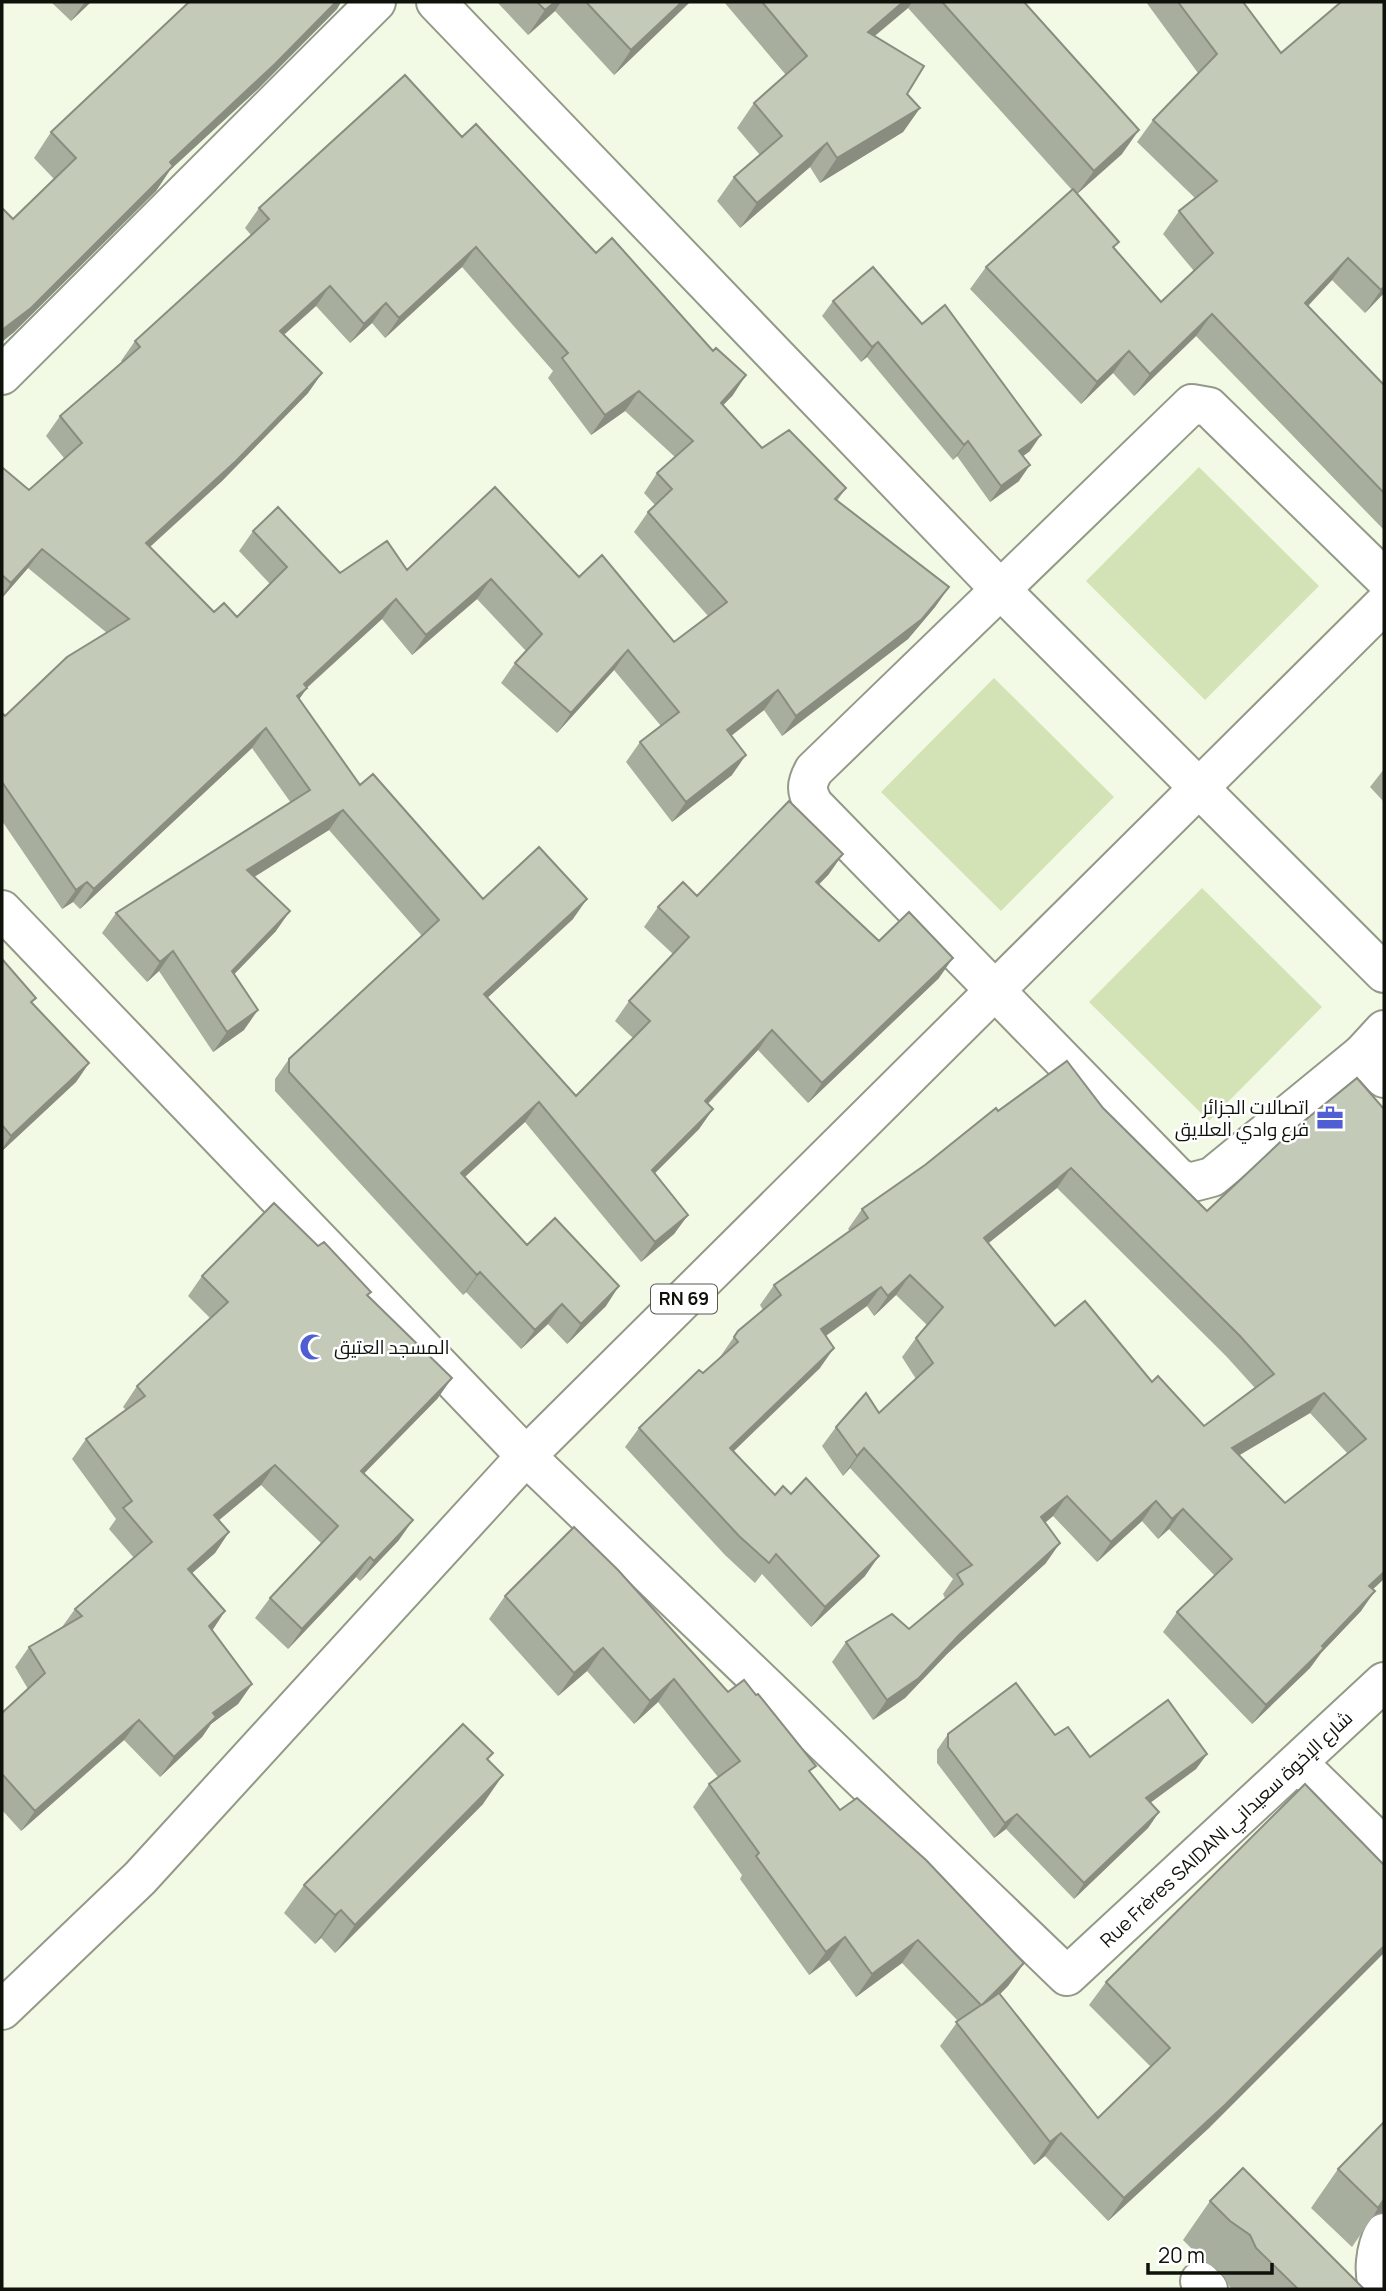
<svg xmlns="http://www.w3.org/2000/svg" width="1386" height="2291" viewBox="0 0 1386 2291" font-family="Manrope,Cairo,sans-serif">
  <rect width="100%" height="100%" fill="#f2f9e5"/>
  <g fill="#d4e3b6">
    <polygon points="1199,467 1319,586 1205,700 1086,581"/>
    <polygon points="994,678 1114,797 1001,911 881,792"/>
    <polygon points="1202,888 1322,1007 1209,1121 1089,1002"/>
  </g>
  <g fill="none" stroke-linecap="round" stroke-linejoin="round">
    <g stroke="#939a87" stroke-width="42">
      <g id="minor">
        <polyline points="2,375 376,2"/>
        <polyline points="2,910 526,1456 1067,1976 1384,1682"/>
        <polyline points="1299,1764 1384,1847"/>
        <polyline points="1200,2281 1208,2289"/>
        <path d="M 1380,2289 C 1372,2274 1376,2248 1384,2233"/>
      </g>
    </g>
    <g stroke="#939a87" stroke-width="42">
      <g id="major">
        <polyline points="436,2 999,588 1384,973"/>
        <polyline points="1384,1030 1362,1054 1384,1078"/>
        <path d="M 1362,1054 L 1212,1177 L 1189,1183 L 1177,1177 L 814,805 C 806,791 806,784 814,770 L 1192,404 L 1209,407 L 1384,578"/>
        <polyline points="2,2010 140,1878 526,1456 1384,604"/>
      </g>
    </g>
    <use href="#minor" stroke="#fff" stroke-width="38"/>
    <use href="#major" stroke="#fff" stroke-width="38"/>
  </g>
  <g fill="#a8ae9d" fill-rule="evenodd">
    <polygon points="51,2 91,2 71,21"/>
    <polygon points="187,2 341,2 337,9 258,89 170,170 156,191 13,333 13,219 54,179 34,158 51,132 188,3"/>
    <polygon points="497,2 690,2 614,75 555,11 528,35"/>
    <polygon points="724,2 1024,2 1122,154 1077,194 1119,242 1114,248 1161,302 1194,271 1163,234 1179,211 1195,198 1137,142 1153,120 1198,73 1146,2 1243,2 1384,293 1365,313 1332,280 1308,306 1384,385 1384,528 1383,529 1196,336 1134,396 1113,373 1081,404 970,289 986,267 1072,190 908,8 875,36 907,94 920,108 903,132 820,183 810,167 740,228 717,201 734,177 760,155 737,128 754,103 786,75"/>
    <path d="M 462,137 L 596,253 L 733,395 L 723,405 L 762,448 L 846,488 L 837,501 L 949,587 L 935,607 L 908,639 L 782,736 L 764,710 L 731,736 L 732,775 L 672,822 L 626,762 L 640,742 L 661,726 L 614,670 L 557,733 L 501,683 L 515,663 L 526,651 L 477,599 L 412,655 L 382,619 L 307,688 L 299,699 L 360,785 L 483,899 L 573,919 L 487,998 L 576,1096 L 633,1038 L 615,1021 L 629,1001 L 673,954 L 644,927 L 658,907 L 697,896 L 829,874 L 819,884 L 879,941 L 939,978 L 808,1103 L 758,1050 L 708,1104 L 713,1109 L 699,1129 L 654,1174 L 688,1215 L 674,1234 L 641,1262 L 525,1122 L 465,1177 L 527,1245 L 606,1306 L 567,1344 L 548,1324 L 521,1349 L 466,1292 L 463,1295 L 275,1091 L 275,1079 L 289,1059 L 422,936 L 329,830 L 254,877 L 276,931 L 234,974 L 244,1030 L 213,1052 L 159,971 L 147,982 L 102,933 L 116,913 L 291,803 L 252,748 L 80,909 L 73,902 L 62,909 L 2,821 L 2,713 L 5,716 L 107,633 L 28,568 L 2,598 L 2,469 L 29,490 L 64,458 L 46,436 L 60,416 L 122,362 L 121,361 L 135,341 L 251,235 L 245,228 L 259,208 ZM 462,267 L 553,371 L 548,378 L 591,435 L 625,411 L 675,457 L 657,473 L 644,493 L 655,505 L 648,512 L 634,532 L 708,616 L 674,642 L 579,577 L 407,570 L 340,573 L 253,531 L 239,551 L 270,584 L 237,617 L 214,612 L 150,547 L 222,481 L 308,393 L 322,373 L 284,334 L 316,306 L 350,343 L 372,323 L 385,338 Z"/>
    <polygon points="833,301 1030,451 1023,456 1019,481 990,502 957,456 953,460 867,357 861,362 822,316"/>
    <polygon points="1384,769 1384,802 1370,787"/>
    <polygon points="2,959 36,998 32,1003 89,1063 76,1082 2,1151"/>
    <path d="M 1357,1078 L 1373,1589 L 1361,1611 L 1321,1653 L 1310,1668 L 1252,1724 L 1163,1632 L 1177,1612 L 1215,1576 L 1169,1529 L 1158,1539 L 1142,1521 L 1097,1562 L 1053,1516 L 1045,1523 L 1046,1563 L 947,1654 L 905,1698 L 873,1720 L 832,1662 L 846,1642 L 909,1629 L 945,1598 L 943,1594 L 953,1579 L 850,1468 L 843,1476 L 822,1446 L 836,1427 L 879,1413 L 916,1379 L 902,1357 L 916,1338 L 927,1325 L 896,1295 L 874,1316 L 867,1306 L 826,1336 L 820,1368 L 734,1451 L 775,1495 L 865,1576 L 811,1627 L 762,1574 L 755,1583 L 725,1555 L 625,1447 L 639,1428 L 720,1358 L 720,1357 L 738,1331 L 763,1310 L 760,1305 L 774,1285 L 850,1231 L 848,1229 L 862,1209 L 925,1165 L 998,1111 L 1103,1108 L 1207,1211 ZM 1057,1188 L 1226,1356 L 1255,1388 L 1204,1426 L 1152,1382 L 1055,1326 L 988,1243 ZM 1310,1413 L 1348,1454 L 1285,1503 L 1239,1455 Z"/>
    <polygon points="202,1276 368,1296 438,1398 364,1473 399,1540 360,1581 356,1577 288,1649 255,1618 270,1598 321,1543 261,1485 219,1520 229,1532 215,1553 192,1573 225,1611 212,1631 252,1684 238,1704 211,1724 202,1737 160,1777 124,1740 21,1831 2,1810 2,1713 28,1689 15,1667 29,1647 62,1627 75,1609 134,1558 109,1529 116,1519 72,1459 86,1439 126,1410 123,1407 137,1386 210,1318 188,1296"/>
    <polygon points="505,1596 728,1692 810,1773 840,1810 1024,1963 1008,1986 1000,1994 1098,2118 1151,2067 1089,2005 1106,1982 1305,1784 1210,2127 1108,2221 1045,2156 1034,2165 940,2046 958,2021 902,1963 856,1997 829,1960 809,1975 740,1879 742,1875 693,1807 709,1784 718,1777 658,1702 634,1724 587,1671 558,1696 489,1619"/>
    <polygon points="948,1734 1055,1735 1090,1757 1207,1754 1196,1769 1150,1803 1159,1812 1148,1828 1074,1899 1006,1829 994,1838 937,1763 937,1750"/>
    <polygon points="488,1760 483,1804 335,1953 321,1938 315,1944 284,1913 304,1885"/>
    <polygon points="1384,2122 1384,2212 1374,2215 1352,2247 1311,2208 1338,2169"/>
    <polygon points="1210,2201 1364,2289 1232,2289 1229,2286 1223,2274 1203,2260 1183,2240"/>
  </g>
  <g fill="#888d80">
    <polygon points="85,2 91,2 71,21"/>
    <polygon points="336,2 341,2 337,9 258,89 170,170 156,191 13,333 2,342 2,330 170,162"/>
    <polygon points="555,2 561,2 555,11 528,35 545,10"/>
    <polygon points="682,2 690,2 614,75 631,50"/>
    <polygon points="903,2 912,2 908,8 850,56 868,32"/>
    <polygon points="920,108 903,132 820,183 837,158"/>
    <polygon points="1139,130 1122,154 1076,195 1094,171"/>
    <polygon points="827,143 810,167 740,228 757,203"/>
    <polygon points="476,247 462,267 385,338 399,318"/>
    <polygon points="1348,258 1332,280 1290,325 1305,303"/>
    <polygon points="330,286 316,306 266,351 280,331"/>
    <polygon points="1384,287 1384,293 1365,313 1381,290"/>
    <polygon points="386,303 372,323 350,343 364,324"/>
    <polygon points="1212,314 1196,336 1134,396 1150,374"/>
    <polygon points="878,342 867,357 861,362 872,347"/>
    <polygon points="1129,351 1113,373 1081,404 1097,382"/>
    <polygon points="322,373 308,393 222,481 132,563 146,543"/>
    <polygon points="746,375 733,395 707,422 721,403"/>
    <polygon points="639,391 625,411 591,435 605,415"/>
    <polygon points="1041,435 1030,451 1008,467 1019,451"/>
    <polygon points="968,441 957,456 953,460 964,445"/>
    <polygon points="1030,465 1019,481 990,502 1001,486"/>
    <polygon points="42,549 28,568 2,598 2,596 11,583"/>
    <polygon points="491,579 477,599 412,655 426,635"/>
    <polygon points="949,587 935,607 908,639 782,736 796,716"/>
    <polygon points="396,599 382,619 304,690 307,688 293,708 283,715 304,684"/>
    <polygon points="628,650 614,670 557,733 571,713"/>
    <polygon points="778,690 764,710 713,750 727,730"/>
    <polygon points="266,728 252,748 80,909 94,889"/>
    <polygon points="746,755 732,775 672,822 686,802"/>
    <polygon points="343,810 329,830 233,890 247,870"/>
    <polygon points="843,854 829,874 802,902 816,882"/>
    <polygon points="87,882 73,902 62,909 76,890"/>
    <polygon points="587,899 573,919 470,1014 484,994"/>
    <polygon points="290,911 276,931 218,991 232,971"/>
    <polygon points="173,951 159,971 147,982 160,962"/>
    <polygon points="953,958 939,978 808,1103 822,1083"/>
    <polygon points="258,1010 244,1030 213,1052 227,1032"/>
    <polygon points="772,1030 758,1050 691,1121 705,1101"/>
    <polygon points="89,1063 76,1082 2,1151 2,1149 11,1136"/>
    <polygon points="539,1102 525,1122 447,1193 461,1173"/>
    <polygon points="713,1109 699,1129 638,1190 652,1170"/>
    <polygon points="1071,1168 1057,1188 970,1258 984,1238"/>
    <polygon points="688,1215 674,1234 641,1262 655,1242"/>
    <polygon points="480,1272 466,1292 463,1295 477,1275"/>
    <polygon points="910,1275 896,1295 874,1316 888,1296"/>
    <polygon points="619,1286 606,1306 567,1344 581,1324"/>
    <polygon points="881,1287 867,1306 807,1349 821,1329"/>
    <polygon points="562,1304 548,1324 521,1349 535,1330"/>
    <polygon points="834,1348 820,1368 716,1468 730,1448"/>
    <polygon points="452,1378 438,1398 347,1491 361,1471"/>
    <polygon points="1324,1393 1310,1413 1218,1468 1232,1448"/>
    <polygon points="864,1448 850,1468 843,1476 857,1456"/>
    <polygon points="275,1465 261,1485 200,1536 214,1515"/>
    <polygon points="1067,1496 1053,1516 1027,1537 1041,1517"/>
    <polygon points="1156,1501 1142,1521 1097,1562 1111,1542"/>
    <polygon points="1183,1509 1169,1529 1158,1539 1172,1519"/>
    <polygon points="413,1520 399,1540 360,1581 374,1561"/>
    <polygon points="229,1532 215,1553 174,1589 188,1569"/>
    <polygon points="1060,1543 1046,1563 947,1654 905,1698 873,1720 887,1700"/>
    <polygon points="879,1556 865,1576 811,1627 825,1607"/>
    <polygon points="370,1557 356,1577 288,1649 302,1629"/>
    <polygon points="1384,1572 1384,1579 1355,1606 1369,1586"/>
    <polygon points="1375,1591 1361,1611 1321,1653 1310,1668 1252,1724 1266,1705"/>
    <polygon points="225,1611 211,1632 209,1626"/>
    <polygon points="603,1648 587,1671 558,1696 574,1673"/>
    <polygon points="674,1679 658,1702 634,1724 650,1701"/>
    <polygon points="252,1684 238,1704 211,1724 202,1737 160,1777 174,1757 213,1713"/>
    <polygon points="139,1720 124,1740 21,1831 35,1811"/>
    <polygon points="1207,1754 1196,1769 1135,1814 1146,1798"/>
    <polygon points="503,1775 483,1804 335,1953 355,1925"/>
    <polygon points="1159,1812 1148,1828 1074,1899 1084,1883"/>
    <polygon points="1017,1814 1006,1829 994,1838 1005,1823"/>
    <polygon points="341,1910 321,1938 315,1944 335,1915"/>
    <polygon points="845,1937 829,1960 809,1975 826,1952"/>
    <polygon points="918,1940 902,1963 856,1997 872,1974"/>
    <polygon points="1384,1946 1384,1953 1210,2127 1108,2221 1124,2198"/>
    <polygon points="1024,1963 1008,1986 966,2028 982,2005"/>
    <polygon points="1061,2133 1045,2156 1034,2165 1050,2142"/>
    <polygon points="1384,2196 1384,2212 1374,2215 1378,2208"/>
  </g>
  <g fill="#c3cab7" stroke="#888d80" stroke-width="2" fill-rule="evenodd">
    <polygon points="189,2 336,2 275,64 170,162 173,166 31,308 2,330 2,208 13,219 76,158 51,132"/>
    <polygon points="537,2 555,2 545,10"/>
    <polygon points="586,2 682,2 631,50"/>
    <polygon points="762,2 903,2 868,32 924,66 907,94 920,108 837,158 827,143 757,203 734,177 782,136 754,103 807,56"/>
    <polygon points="942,2 1024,2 1139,130 1094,171"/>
    <polygon points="1178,2 1243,2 1281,53 1341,2 1384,2 1384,287 1381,290 1348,258 1305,303 1384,385 1384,493 1212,314 1150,374 1129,351 1097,382 986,267 1073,189 1119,242 1113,247 1161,302 1213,253 1179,211 1217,181 1153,120 1217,54"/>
    <path d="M 405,75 L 462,137 L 476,124 L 596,253 L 612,238 L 713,351 L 716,348 L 746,375 L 721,403 L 762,448 L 789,430 L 846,488 L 835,499 L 949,587 L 922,619 L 796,716 L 778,690 L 727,730 L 746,755 L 686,802 L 640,742 L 679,712 L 628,650 L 571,713 L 515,663 L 542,634 L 491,579 L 426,635 L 396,599 L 304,684 L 307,688 L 297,696 L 360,785 L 373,774 L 483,899 L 539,847 L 587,899 L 484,994 L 576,1096 L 650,1021 L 629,1001 L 689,937 L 658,907 L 683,882 L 697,896 L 789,801 L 843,854 L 816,882 L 879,941 L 909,912 L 953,958 L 822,1083 L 772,1030 L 705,1101 L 713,1109 L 652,1170 L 688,1215 L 655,1242 L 539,1102 L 461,1173 L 527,1245 L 555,1218 L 619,1286 L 581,1324 L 562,1304 L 535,1330 L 480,1272 L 477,1275 L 289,1072 L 289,1059 L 439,920 L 343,810 L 247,870 L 290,911 L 232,971 L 258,1010 L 227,1032 L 173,951 L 160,962 L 116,913 L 310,790 L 266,728 L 94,889 L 87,882 L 76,890 L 2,782 L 2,713 L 5,716 L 67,657 L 129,619 L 42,549 L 11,583 L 2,575 L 2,469 L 3,468 L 29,490 L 82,443 L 60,416 L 140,347 L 135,341 L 269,219 L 259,208 ZM 476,247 L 568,353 L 562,358 L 605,415 L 639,391 L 693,441 L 657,473 L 672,489 L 648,512 L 727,602 L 674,642 L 602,555 L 579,577 L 495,487 L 407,570 L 387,541 L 340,573 L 278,507 L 253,531 L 287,567 L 237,617 L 224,603 L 214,612 L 146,543 L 236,461 L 322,373 L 280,331 L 330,286 L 364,324 L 386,303 L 399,318 Z"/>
    <polygon points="873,267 922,324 945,305 1041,435 1019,451 1030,465 1001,486 968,441 964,445 878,342 872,347 833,301"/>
    <polygon points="2,959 36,998 31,1002 89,1063 11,1136 2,1125"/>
    <path d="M 1067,1061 L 1103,1108 L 1207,1211 L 1293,1130 L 1357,1078 L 1384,1109 L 1384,1572 L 1369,1586 L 1375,1591 L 1322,1646 L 1324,1648 L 1266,1705 L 1177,1612 L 1232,1559 L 1183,1509 L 1172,1519 L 1156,1501 L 1111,1542 L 1067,1496 L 1041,1517 L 1060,1543 L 960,1634 L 919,1678 L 887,1700 L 846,1642 L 892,1614 L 909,1629 L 963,1584 L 957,1574 L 972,1565 L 864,1448 L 857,1456 L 836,1427 L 866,1393 L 879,1413 L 933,1363 L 916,1338 L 943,1307 L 910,1275 L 888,1296 L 881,1287 L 821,1329 L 834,1348 L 730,1448 L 775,1495 L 783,1486 L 791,1494 L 806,1478 L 879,1556 L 825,1607 L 776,1554 L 769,1563 L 739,1536 L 639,1428 L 699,1370 L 703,1373 L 738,1342 L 734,1337 L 738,1331 L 781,1295 L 774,1285 L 868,1218 L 862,1209 L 925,1165 L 996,1108 L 998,1111 ZM 1071,1168 L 1240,1336 L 1274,1374 L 1204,1426 L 1158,1376 L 1152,1382 L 1085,1301 L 1055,1326 L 984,1238 ZM 1324,1393 L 1366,1439 L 1285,1503 L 1232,1448 Z"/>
    <polygon points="274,1203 318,1246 324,1242 371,1292 367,1295 452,1378 361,1471 413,1520 374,1561 370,1557 302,1629 270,1598 338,1526 275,1465 214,1515 229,1532 188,1569 225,1611 209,1626 252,1684 213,1713 216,1717 174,1757 139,1720 35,1811 2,1774 2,1713 45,1673 29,1647 82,1616 75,1609 152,1542 123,1508 132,1501 86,1439 145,1396 137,1386 228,1302 202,1276"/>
    <polygon points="574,1527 618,1570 728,1692 744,1680 756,1695 758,1694 816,1766 809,1771 840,1810 857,1798 926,1860 1024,1963 982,2005 999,1993 1098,2118 1170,2048 1106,1982 1305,1784 1384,1865 1384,1946 1226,2104 1124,2198 1061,2133 1050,2142 956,2022 981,2005 918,1940 872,1974 845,1937 826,1952 756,1856 759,1853 709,1784 740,1761 674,1679 650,1701 603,1648 574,1673 505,1596"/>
    <polygon points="1016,1683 1055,1735 1068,1727 1090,1757 1168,1700 1207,1754 1146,1798 1159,1812 1084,1883 1017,1814 1005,1823 948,1747 948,1734"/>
    <polygon points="463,1724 493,1753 487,1759 503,1775 355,1925 341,1910 335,1915 304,1885"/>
    <polygon points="1384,2122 1384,2199 1378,2208 1338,2169"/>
    <polygon points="1243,2168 1364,2289 1298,2289 1256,2248 1250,2235 1230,2221 1210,2201"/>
  </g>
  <defs>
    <g id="office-bare" transform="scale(2.1)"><path d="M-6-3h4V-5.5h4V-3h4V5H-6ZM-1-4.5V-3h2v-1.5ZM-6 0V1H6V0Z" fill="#505ed4" stroke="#fff" stroke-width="2.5" paint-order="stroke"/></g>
    <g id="mosque-bare" transform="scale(2.1)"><path d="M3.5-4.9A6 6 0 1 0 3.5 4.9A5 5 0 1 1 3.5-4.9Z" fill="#505ed4" stroke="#fff" stroke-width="2.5" paint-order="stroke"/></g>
  </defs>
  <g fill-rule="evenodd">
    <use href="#office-bare" x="1330" y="1118"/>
    <use href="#mosque-bare" x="313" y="1347"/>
  </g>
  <g text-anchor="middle" stroke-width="5" stroke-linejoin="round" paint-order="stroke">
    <rect fill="#fff" stroke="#575854" stroke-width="2" x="651" y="1284.5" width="66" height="29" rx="5"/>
    <g font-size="18" font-weight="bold" fill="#0f110b">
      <text x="684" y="1305">RN 69</text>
    </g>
    <g font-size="19" fill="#0f110b" stroke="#fff" text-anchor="end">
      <text x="1309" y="1114">اتصالات الجزائر<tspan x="1309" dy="22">فرع وادي العلايق</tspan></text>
      <text x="334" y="1354" text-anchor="start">المسجد العتيق</text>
    </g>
    <g font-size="19" fill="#0f110b" stroke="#fff">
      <text transform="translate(1226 1829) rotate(-43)" y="7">Rue Frères SAIDANI شارع الإخوة سعيداني</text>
    </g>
  </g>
  <rect width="1386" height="2291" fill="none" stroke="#0f110b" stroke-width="7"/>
  <path d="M1148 2263v10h124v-10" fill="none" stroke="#0f110b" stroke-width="3.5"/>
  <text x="1158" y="2263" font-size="21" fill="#0f110b" stroke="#ffffff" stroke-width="5" paint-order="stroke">20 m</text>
</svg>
